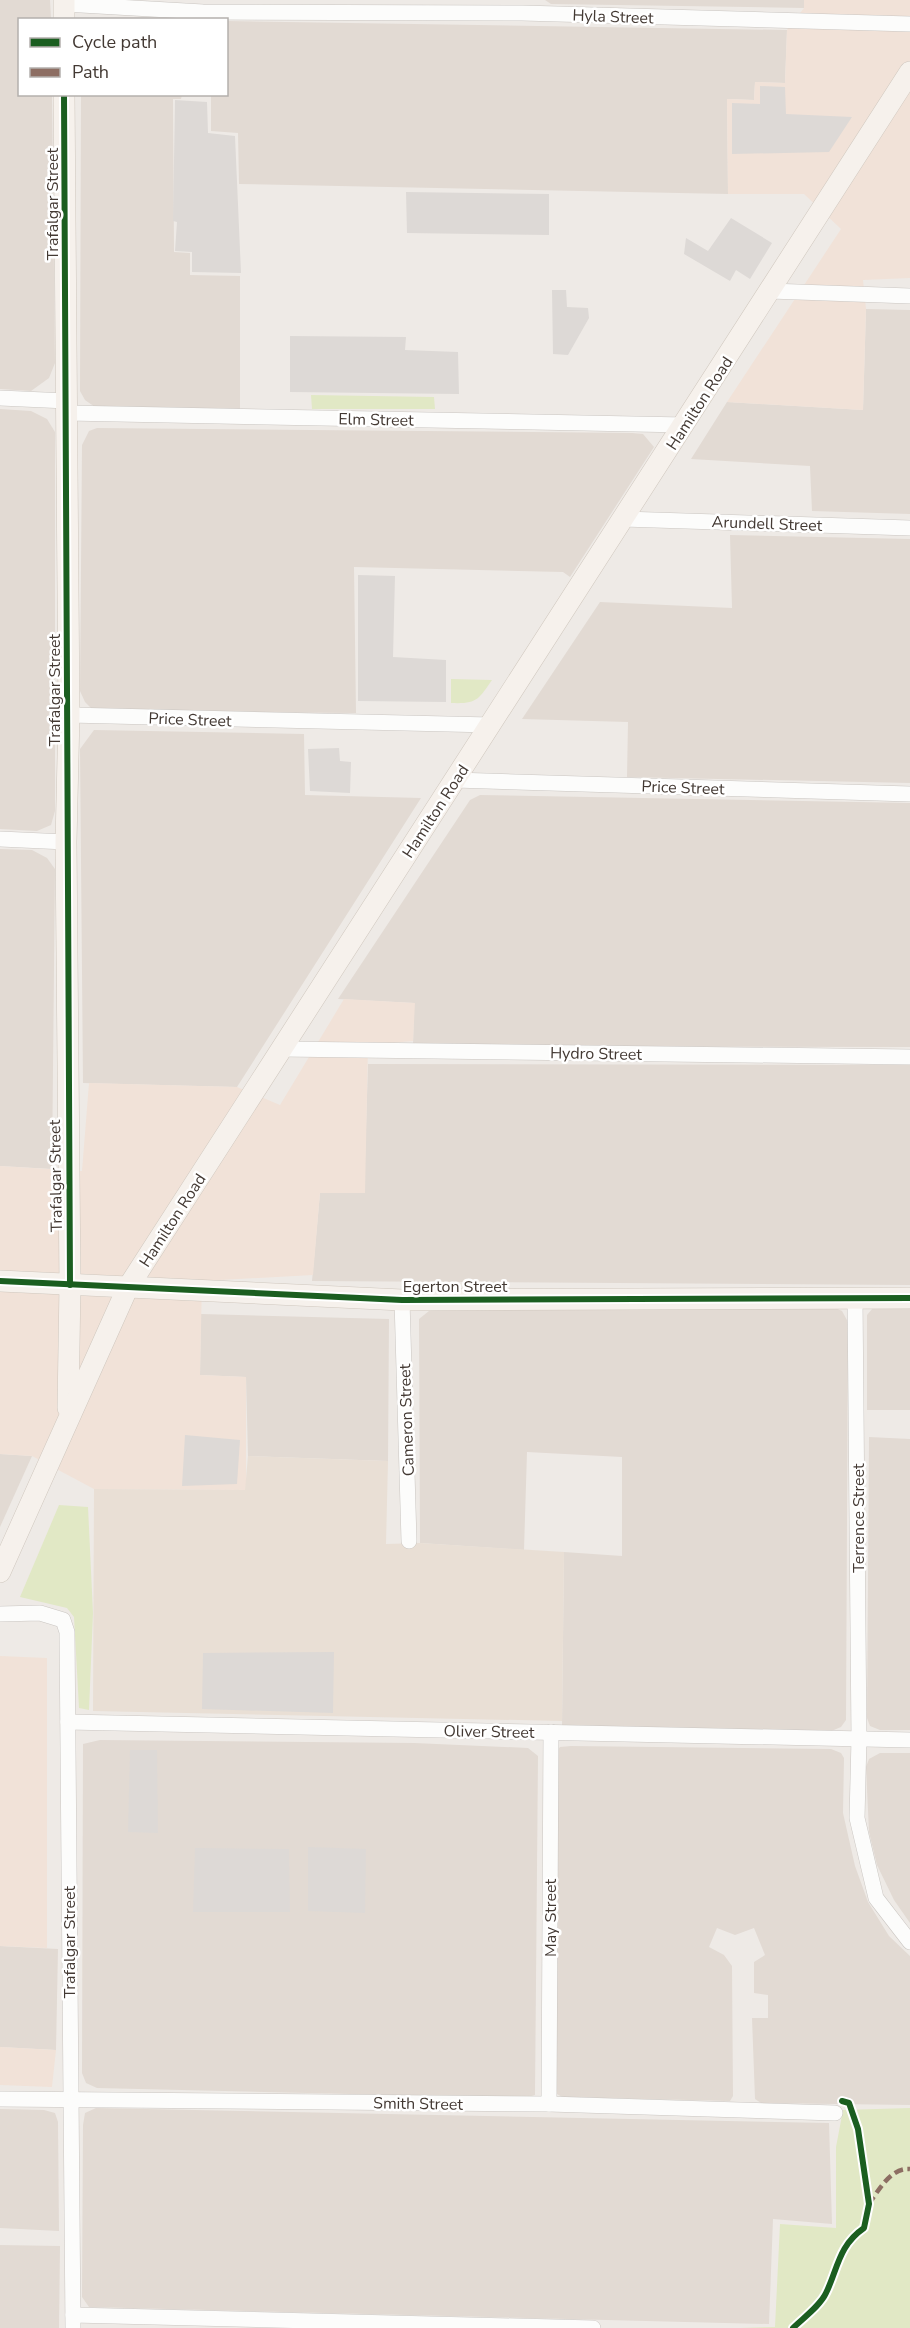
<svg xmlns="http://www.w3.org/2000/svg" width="910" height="2328" viewBox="0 0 910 2328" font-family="'Nunito Sans',sans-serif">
  <rect width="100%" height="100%" fill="#eeeae6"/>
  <g fill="#e2dad3">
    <polygon points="0,0 50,0 51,19 20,20 20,94 52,95 55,363 49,378 31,391 0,389"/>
    <polygon points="545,0 804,0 804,8 551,4"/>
    <polygon points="227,21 787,30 785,83 755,82 754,100 727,99 728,194 239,184 238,133 211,131 211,95 226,94"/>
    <polygon points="81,95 182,95 181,99 173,99 174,252 190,253 190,275 240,276 240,409 95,407 85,400 80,391"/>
    <polygon points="866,309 910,310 910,514 812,511 810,466 691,459 727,402 863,410"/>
    <polygon points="0,409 31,411 47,419 55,432 55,811 51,825 37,831 0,829"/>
    <polygon points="97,428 632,433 643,434 654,447 570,577 563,572 354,567 356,713 106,711 92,709 85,702 80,691 82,445 89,431"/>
    <polygon points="730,535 910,539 910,783 627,777 628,722 522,719 600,602 732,608"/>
    <polygon points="94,730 304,734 305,795 421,798 237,1087 83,1083 80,749"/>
    <polygon points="480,795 910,803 910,1047 413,1046 414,1003 338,999 470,800"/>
    <polygon points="0,849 32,850 47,858 55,869 52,1169 0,1166"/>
    <polygon points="368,1064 910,1065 910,1285 312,1281 320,1193 364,1193"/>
    <polygon points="446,1307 833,1307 842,1311 848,1322 846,1720 841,1727 829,1732 562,1725 564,1552 622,1556 622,1457 527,1452 524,1550 420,1543 419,1319 429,1311"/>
    <polygon points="873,1308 910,1308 910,1410 867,1410 867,1315"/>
    <polygon points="201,1314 389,1319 388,1461 248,1456 246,1377 200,1375"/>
    <polygon points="869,1437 910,1439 910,1730 880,1730 870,1726 867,1718"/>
    <polygon points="0,1454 32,1456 0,1527"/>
    <polygon points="100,1740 414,1743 528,1748 538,1756 535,2095 524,2098 97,2088 86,2083 82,2073 83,1744"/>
    <polygon points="571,1746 831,1749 841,1753 844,1758 843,1813 855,1866 868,1902 889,1936 910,1956 910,2105 761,2103 755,2099 752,2018 768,2018 768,1995 754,1993 754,1962 765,1955 754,1928 735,1935 717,1928 709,1947 724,1955 732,1966 733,2096 730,2101 562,2097 557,2094 555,2088 555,1753 560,1747"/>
    <polygon points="880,1753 910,1753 910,1923 894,1900 877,1865 869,1832 866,1767 869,1759"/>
    <polygon points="0,1946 58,1949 56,2050 0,2047"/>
    <polygon points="96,2108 829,2123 832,2224 773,2219 769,2324 89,2307 82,2297 83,2125 85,2113"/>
    <polygon points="0,2109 44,2110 55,2113 58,2122 59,2231 0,2228"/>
    <polygon points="0,2245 60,2246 59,2328 0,2328"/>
  </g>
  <g fill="#f1e2d8">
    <polygon points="804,0 910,0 910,278 863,280 866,309 863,410 727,402 841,229 804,194 728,194 727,99 754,100 755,82 785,83 787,30 804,8"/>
    <polygon points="344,999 415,1003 413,1041 368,1045 365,1193 320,1193 313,1275 202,1281 200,1375 246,1377 246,1490 94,1489 32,1456 0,1454 0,1166 82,1171 89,1083 237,1087 280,1105"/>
    <polygon points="0,1656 47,1658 47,1948 0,1946"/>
    <polygon points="0,2047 56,2050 52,2087 0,2085"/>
  </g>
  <polygon fill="#e9dfd5" points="248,1456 388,1461 386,1544 420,1543 564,1552 562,1721 93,1711 94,1489 245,1490"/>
  <g fill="#e1e8c5">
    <polygon points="311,395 434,397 435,409 312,409"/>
    <path d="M 451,679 L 492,680 C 478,700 477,704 451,703 Z"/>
    <polygon points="59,1505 88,1507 93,1613 89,1710 79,1708 74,1617 67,1608 20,1597"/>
    <polygon points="910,2108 910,2328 740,2328 775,2327 780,2224 836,2228 836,2147 843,2110"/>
  </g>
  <g fill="#ddd9d6">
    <polygon points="760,86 785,87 786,114 852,117 829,152 732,154 732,103 760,104"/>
    <polygon points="175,100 207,102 208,133 235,136 241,273 192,272 192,252 175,251 177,222 173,221"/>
    <polygon points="406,192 549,194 549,235 407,233"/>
    <polygon points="731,218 772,243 750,279 736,270 730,281 684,254 686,238 708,251"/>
    <polygon points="552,290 566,290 567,307 588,308 589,318 568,355 553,354"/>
    <polygon points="290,336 406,337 405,350 458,352 459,394 290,392"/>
    <polygon points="358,575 395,576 393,657 446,660 446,702 358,701"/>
    <polygon points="339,748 340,761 351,762 350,793 310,791 308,749"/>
    <polygon points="185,1435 240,1440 237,1484 182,1486"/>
    <polygon points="334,1652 333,1713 202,1709 203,1653"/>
    <polygon points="130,1750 157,1750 158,1833 128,1832"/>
    <polygon points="308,1847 366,1849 365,1913 308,1911"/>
    <polygon points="195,1848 289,1849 290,1912 193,1912"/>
  </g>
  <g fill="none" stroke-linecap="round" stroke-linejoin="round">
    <g stroke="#cac6c2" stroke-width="16">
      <g id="street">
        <polyline points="64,4 203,12 522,13 910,24"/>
        <polyline points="770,291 910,296"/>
        <polyline points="0,398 67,401"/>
        <polyline points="67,413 685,425"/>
        <polyline points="623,519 910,528"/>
        <polyline points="69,715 491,725"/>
        <polyline points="455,780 910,794"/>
        <polyline points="0,839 66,842"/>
        <polyline points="282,1049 910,1057"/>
        <polyline points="855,1298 859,1739 857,1818 876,1898 910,1942"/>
        <polyline points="402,1300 409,1541"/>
        <polyline points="0,1614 40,1613 63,1620 67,1632 73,2328"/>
        <polyline points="68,1722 910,1740"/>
        <polyline points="0,2099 549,2104 835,2113"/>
        <polyline points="549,2104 551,1732"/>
        <polyline points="73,2315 593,2328"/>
      </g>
    </g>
    <g stroke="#cfc7be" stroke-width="22">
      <g id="secondary">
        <polyline points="64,0 64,20"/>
        <polyline points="64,94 69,715 66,842 70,1285 68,1408"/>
        <polyline points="0,1281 402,1300 910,1298"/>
        <polyline points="0,1572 127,1289 910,72"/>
      </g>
    </g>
    <use href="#street" stroke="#fcfcfb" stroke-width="15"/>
    <use href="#secondary" stroke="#f6f1ec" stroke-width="21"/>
    <path stroke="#8d6e63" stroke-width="4.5" stroke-dasharray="9 4.5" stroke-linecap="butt" d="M 869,2204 C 878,2191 891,2167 910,2169"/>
    <g stroke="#fff" stroke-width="10">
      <g id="cycleway">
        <polyline points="64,94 70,1285"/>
        <polyline points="0,1281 402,1300 910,1298"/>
        <path d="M 793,2328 C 803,2318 820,2306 826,2293 C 838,2269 838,2246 864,2228 L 869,2204 L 858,2129 L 849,2103 L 842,2101"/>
      </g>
    </g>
    <use href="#cycleway" stroke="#1b5e20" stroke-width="6"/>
  </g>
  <g text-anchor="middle" stroke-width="5" stroke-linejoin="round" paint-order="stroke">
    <g font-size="16" fill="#433933" stroke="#fff">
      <text transform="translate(613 16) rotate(2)" y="6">Hyla Street</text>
      <text transform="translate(52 204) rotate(-90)" y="6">Trafalgar Street</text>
      <text transform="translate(699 403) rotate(-57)" y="6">Hamilton Road</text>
      <text transform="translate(376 419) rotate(1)" y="6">Elm Street</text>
      <text transform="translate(767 523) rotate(2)" y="6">Arundell Street</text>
      <text transform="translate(54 690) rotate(-90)" y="6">Trafalgar Street</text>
      <text transform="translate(190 719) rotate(2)" y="6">Price Street</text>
      <text transform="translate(683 787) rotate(2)" y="6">Price Street</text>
      <text transform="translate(435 811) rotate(-57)" y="6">Hamilton Road</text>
      <text transform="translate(596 1053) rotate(1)" y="6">Hydro Street</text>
      <text transform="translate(55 1176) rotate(-91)" y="6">Trafalgar Street</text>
      <text transform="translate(172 1220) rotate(-57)" y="6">Hamilton Road</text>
      <text x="455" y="1292">Egerton Street</text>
      <text transform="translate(406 1420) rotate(-92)" y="6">Cameron Street</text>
      <text transform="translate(858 1518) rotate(-90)" y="6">Terrence Street</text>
      <text transform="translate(489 1731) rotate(1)" y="6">Oliver Street</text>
      <text transform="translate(550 1918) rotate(-90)" y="6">May Street</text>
      <text transform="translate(69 1942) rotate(-90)" y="6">Trafalgar Street</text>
      <text transform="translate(418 2103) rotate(1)" y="6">Smith Street</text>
    </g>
  </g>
  <rect x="18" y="18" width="210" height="78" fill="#ffffff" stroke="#b4b0ad" stroke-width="1.5"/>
  <rect x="30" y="38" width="30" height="9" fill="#1b5e20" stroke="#b4b0ad" stroke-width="1.5"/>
  <text x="72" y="48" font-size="18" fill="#433933">Cycle path</text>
  <rect x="30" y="68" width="30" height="9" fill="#8d6e63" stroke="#b4b0ad" stroke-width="1.5"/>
  <text x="72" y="78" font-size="18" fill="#433933">Path</text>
</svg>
